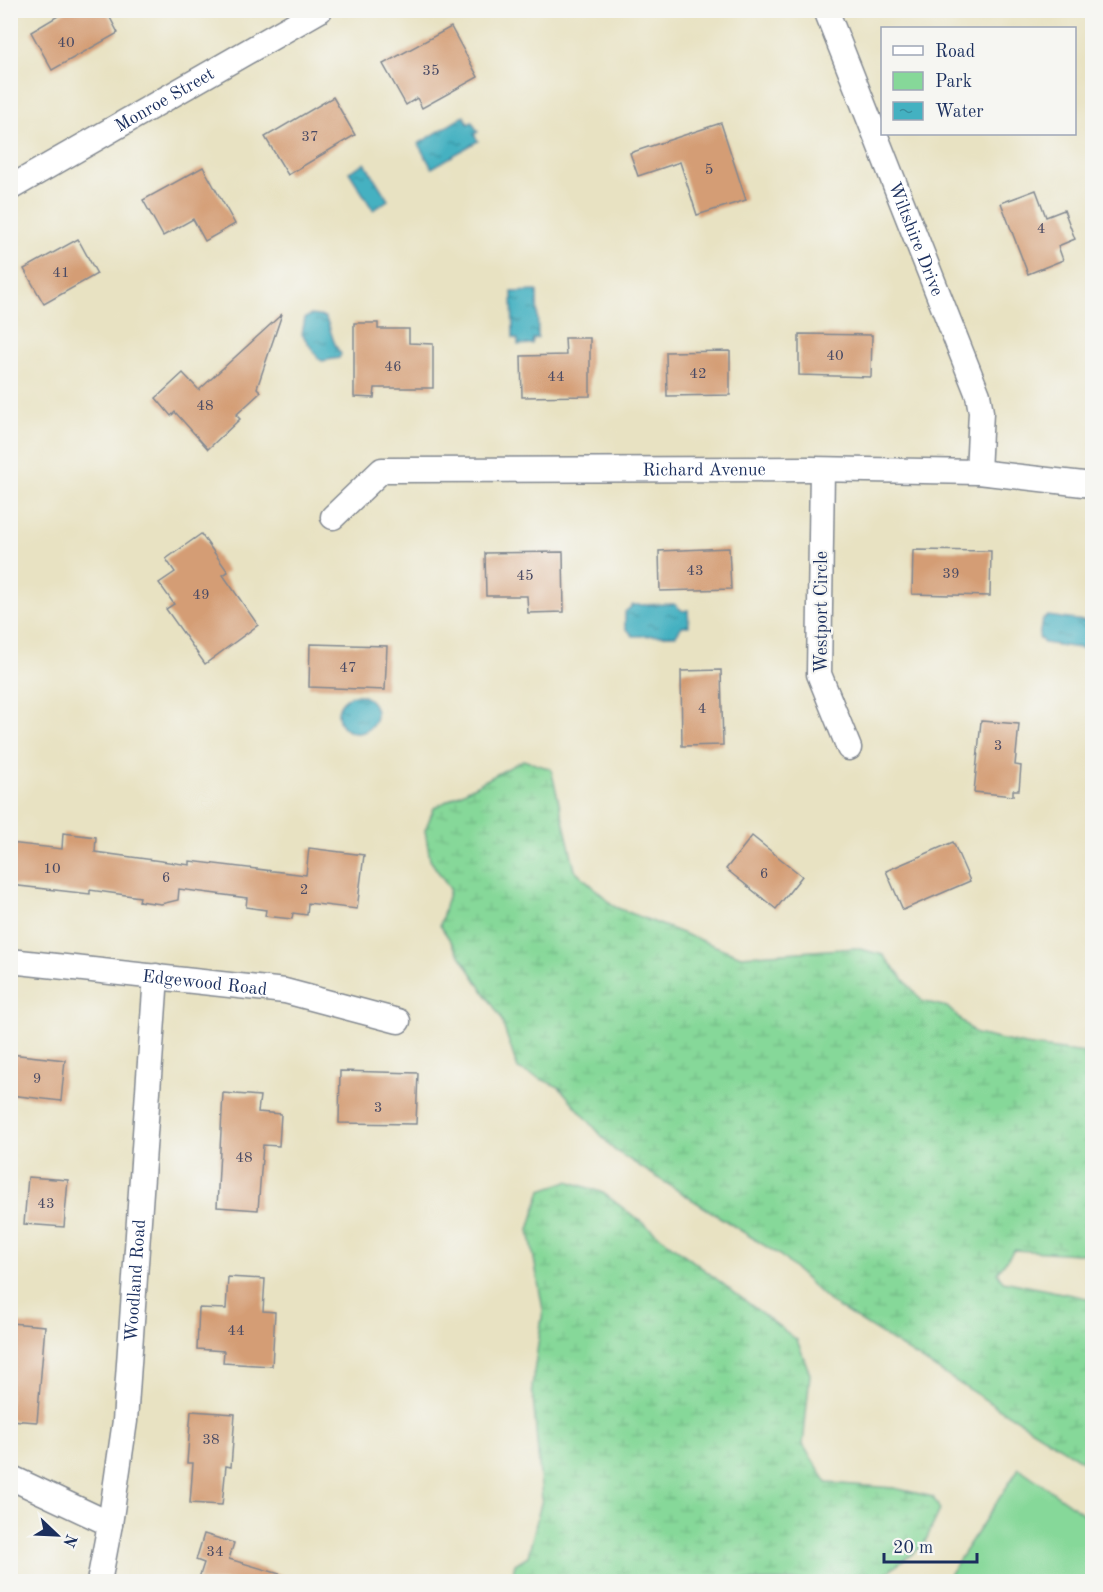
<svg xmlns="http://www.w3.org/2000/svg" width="1103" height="1592" viewBox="0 0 1103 1592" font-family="'Old Standard TT',serif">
  <defs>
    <pattern id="wetland-marsh" width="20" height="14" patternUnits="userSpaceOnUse" patternTransform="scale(1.5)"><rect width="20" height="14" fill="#86d899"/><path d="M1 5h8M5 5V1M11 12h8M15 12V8" fill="none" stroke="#73ba86"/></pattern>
    <pattern id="water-ripples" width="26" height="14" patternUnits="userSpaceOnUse" patternTransform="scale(1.5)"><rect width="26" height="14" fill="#44b1c1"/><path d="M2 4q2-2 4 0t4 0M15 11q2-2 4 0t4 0" fill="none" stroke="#3890a0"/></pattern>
  </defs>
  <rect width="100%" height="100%" fill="#f6f6f2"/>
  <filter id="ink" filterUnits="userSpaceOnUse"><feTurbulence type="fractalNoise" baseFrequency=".0167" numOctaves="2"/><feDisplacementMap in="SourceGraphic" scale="12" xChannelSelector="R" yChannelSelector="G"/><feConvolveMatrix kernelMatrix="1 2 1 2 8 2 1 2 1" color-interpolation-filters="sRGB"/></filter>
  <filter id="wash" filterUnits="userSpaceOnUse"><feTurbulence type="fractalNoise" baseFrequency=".008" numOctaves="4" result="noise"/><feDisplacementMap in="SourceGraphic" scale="24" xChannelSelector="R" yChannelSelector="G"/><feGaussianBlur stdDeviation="1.35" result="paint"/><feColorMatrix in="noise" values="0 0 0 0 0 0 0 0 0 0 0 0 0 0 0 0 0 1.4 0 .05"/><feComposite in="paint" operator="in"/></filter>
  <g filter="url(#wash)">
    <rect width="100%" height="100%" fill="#e8e2c2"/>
    <g fill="url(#wetland-marsh)" stroke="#50847c" stroke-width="1.5">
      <polygon points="523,760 551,769 575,870 615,907 741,956 856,948 883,955 922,1001 947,1007 976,1034 1025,1045 1092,1054 1092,1253 1078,1254 1014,1250 997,1273 1003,1281 1092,1299 1092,1467 830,1302 781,1256 614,1150 559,1087 518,1069 500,1016 440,925 450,889 430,860 425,830 434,808"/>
      <polygon points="568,1181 603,1193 797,1340 810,1374 803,1445 827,1483 894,1488 933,1497 940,1510 923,1546 875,1581 511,1581 515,1564 528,1556 542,1499 532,1386 543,1310 529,1230 541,1190"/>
    </g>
    <polygon fill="#86d899" stroke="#50847c" stroke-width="1.5" points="1019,1468 1092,1520 1092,1581 945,1581"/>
    <g fill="url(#water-ripples)" stroke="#307090" stroke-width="1.5">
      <polygon points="464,116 468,124 472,122 478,132 474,134 478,141 432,168 418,144"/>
      <polygon points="365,163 388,200 373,210 349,172"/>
      <polygon points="537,291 538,338 533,339 532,344 518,345 518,339 513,338 512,292"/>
      <path d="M 311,315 L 325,317 C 332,329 331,343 341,354 L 339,358 L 322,361 L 318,358 L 302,334 L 305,318 Z"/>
      <polygon points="674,604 683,611 688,610 689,626 682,626 676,635 633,636 625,627 625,612 633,605"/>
      <polygon points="1048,616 1090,622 1092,627 1092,643 1086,649 1044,643 1039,637 1042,620"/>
      <circle cx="357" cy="714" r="19"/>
    </g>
    <g id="blocks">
      <g fill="#d49d75">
        <polygon points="68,10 106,10 118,33 52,70 31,32"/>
        <polygon points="451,27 478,77 422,108 417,98 406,105 383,64"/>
        <polygon points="333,97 355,135 288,175 265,137"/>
        <polygon points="721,123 746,200 697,215 680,162 638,176 630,153"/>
        <polygon points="203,167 235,224 205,241 193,219 163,236 143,200"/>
        <polygon points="1036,190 1046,217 1064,210 1075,239 1058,246 1063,260 1028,274 1001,203"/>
        <polygon points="78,239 97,274 44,304 24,269"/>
        <polygon points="282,314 257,388 261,392 236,415 240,419 208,449 175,412 171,416 156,398 183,373 199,390"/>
        <polygon points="354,323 378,323 378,329 409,329 409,343 433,344 433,388 375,388 374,398 354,397"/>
        <polygon points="799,334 872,335 871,377 799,375"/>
        <polygon points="565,338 590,338 590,396 522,397 521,356 566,355"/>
        <polygon points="730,351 730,395 667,396 666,352"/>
        <polygon points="201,534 228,572 223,575 258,625 205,664 166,609 174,604 159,583 175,572 166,559"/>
        <polygon points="729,548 731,589 660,591 659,551"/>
        <polygon points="913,550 991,551 990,596 912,594"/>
        <polygon points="563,552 564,612 528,613 527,596 486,596 485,553"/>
        <polygon points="310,644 387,646 385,690 309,687"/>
        <polygon points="721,670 723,745 682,746 681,671"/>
        <polygon points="981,721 1019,724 1015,765 1021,766 1019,790 1013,790 1013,796 974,792"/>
        <polygon points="63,833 96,837 95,852 190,865 190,861 306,875 309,848 364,855 357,909 308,903 307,915 293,913 292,919 265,916 266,910 246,907 247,898 179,889 178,900 161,904 139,901 140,897 90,890 90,894 10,885 10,843 62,849"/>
        <polygon points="752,836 802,876 776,909 726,869"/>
        <polygon points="953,842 970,881 903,910 886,871"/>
        <polygon points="10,1054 65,1060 61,1101 10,1095"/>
        <polygon points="340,1071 418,1073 416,1124 339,1123"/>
        <polygon points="223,1093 260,1096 258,1112 281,1114 279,1146 263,1145 258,1210 217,1207"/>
        <polygon points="28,1177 68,1180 64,1227 24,1224"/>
        <polygon points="228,1277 265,1279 263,1311 275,1312 272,1366 223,1363 224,1351 197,1349 199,1308 226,1309"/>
        <polygon points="10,1323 45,1326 37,1422 10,1420"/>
        <polygon points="191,1411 235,1414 231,1467 226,1466 222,1505 190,1503 193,1463 187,1463"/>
        <polygon points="204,1534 234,1543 229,1559 283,1575 282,1581 198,1581 204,1563 196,1560"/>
      </g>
    </g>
  </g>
  <g filter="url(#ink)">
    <use href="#blocks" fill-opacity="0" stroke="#828890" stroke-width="1.5"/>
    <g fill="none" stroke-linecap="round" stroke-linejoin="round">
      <g stroke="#828890" stroke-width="27">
        <g id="street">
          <path id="s1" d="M 826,10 L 978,395 L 981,412 L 978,472"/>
          <path id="s2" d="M 10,188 L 320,10"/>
          <polyline points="822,470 819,674 849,748"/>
          <path id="s3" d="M 333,517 L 382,470 L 812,469 L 978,472 L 1092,485"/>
          <path id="s4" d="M 10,961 L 285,991 L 398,1021"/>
          <polyline points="10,1477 110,1524"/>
          <path id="s5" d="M 99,1582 L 110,1524 L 125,1421 L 156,976"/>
        </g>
      </g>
      <use href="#street" stroke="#fff" stroke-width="24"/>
    </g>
  </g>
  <g text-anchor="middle" stroke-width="4.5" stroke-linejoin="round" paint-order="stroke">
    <g font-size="15" fill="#494a64">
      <text x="66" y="47">40</text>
      <text x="431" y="75">35</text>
      <text x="310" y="141">37</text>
      <text x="709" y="174">5</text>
      <text x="1041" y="233">4</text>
      <text x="61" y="277">41</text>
      <text x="835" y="360">40</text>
      <text x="393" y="371">46</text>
      <text x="698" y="378">42</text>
      <text x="556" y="381">44</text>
      <text x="205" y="410">48</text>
      <text x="695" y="575">43</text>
      <text x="951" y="578">39</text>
      <text x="525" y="580">45</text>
      <text x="201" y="599">49</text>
      <text x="348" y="672">47</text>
      <text x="702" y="713">4</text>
      <text x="998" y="750">3</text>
      <text x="52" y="873">10</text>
      <text x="764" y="878">6</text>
      <text x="166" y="882">6</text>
      <text x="304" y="894">2</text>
      <text x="37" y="1083">9</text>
      <text x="378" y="1112">3</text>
      <text x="244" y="1162">48</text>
      <text x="46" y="1208">43</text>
      <text x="236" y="1335">44</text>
      <text x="211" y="1444">38</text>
      <text x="215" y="1556">34</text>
    </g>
    <g font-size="18" fill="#1b2f5e" stroke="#f6f6f2">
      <text dy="6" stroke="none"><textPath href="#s2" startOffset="178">Monroe Street</textPath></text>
      <text dy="6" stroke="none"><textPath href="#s1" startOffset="246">Wiltshire Drive</textPath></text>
      <text dy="6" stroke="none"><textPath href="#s3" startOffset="390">Richard Avenue</textPath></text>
      <text transform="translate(821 612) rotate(-90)" y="6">Westport Circle</text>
      <text dy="6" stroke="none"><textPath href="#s4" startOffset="196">Edgewood Road</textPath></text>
      <text dy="6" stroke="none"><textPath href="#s5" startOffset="304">Woodland Road</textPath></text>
    </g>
  </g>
  <rect width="1103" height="1592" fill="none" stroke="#f6f6f2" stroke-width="36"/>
  <rect x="881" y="27" width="195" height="108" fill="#f6f6f2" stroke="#9ea6b7" stroke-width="1.5"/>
  <rect x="893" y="46" width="30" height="9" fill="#ffffff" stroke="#9ea6b7" stroke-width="1.5"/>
  <text x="935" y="57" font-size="18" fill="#1b2f5e">Road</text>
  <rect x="893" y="72" width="30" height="18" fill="#86d899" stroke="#9ea6b7" stroke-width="1.5"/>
  <text x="935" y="87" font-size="18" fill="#1b2f5e">Park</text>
  <rect x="893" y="102" width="30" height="18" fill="url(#water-ripples)" stroke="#9ea6b7" stroke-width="1.5"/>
  <text x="935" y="117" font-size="18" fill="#1b2f5e">Water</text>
  <g transform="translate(57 1535) rotate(113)" stroke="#f6f6f2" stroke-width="4.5" paint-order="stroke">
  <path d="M0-4.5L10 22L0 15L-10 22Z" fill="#1b2f5e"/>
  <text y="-9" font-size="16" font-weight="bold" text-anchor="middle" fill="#1b2f5e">N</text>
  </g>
  <path d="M884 1553v9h93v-9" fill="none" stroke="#1b2f5e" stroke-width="3"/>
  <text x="893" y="1553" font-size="18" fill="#1b2f5e" stroke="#f6f6f2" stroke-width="4.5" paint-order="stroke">20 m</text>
</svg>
